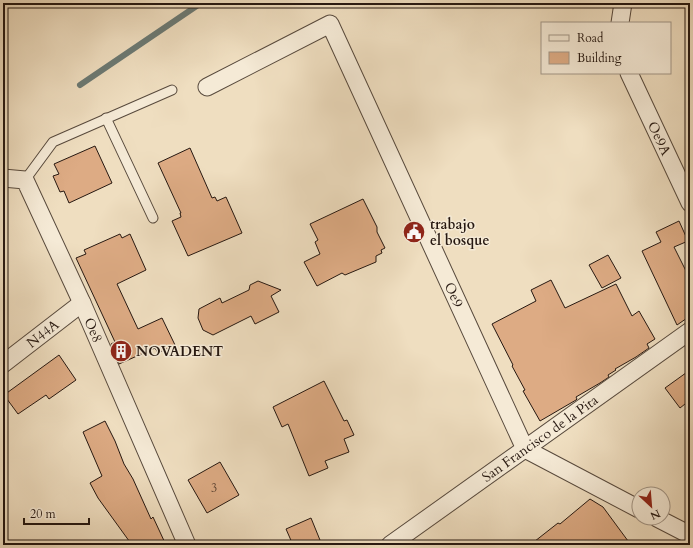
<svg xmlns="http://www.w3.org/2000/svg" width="693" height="548" viewBox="0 0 693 548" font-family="Cardo,serif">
  <rect width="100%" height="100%" fill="#efdec0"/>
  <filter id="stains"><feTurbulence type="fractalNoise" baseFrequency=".005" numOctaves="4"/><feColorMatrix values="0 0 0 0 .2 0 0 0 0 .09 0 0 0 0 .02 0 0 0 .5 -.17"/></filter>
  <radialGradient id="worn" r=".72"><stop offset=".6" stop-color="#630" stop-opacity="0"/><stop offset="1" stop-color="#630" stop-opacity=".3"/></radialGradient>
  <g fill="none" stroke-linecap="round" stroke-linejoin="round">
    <polyline stroke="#6c7a74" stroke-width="6" points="80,85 201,3"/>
  </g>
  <g fill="#ddab84" stroke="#261811">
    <polygon points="95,146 112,183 69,203 64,191 60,192 53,176 59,174 54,164"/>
    <polygon points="190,148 212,198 215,197 217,201 226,197 242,233 188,256 172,221 181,217 180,213 181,213 158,163"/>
    <polygon points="363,199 377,227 377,232 385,248 381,250 382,253 376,256 376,262 345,275 342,273 317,286 304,262 320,254 315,242 318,240 310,224"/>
    <polygon points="679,221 688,241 674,247 690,279 690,316 677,325 642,251 661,242 656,232"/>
    <polygon points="120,234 122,238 130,234 146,270 117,284 138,329 162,318 175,345 158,353 155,348 119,364 111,344 115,342 76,258 86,254 84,250"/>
    <polygon points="608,255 621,278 602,288 589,265"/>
    <polygon points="551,280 565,308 616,284 632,316 639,311 655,339 647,344 649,348 636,357 615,369 616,370 608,375 609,377 600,383 576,397 577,399 576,400 540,421 523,391 525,390 512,366 513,365 492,324 536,301 531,290"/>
    <polygon points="258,281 281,290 271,296 279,312 255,324 251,316 213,335 203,330 198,318 199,309 220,298 222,303 249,290 250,285"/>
    <polygon points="59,355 76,380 49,399 46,395 18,414 4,395"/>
    <polygon points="690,370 690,400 680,408 665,388"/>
    <polygon points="324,381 344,421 347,420 354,435 344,439 349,452 325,461 328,468 309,476 288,424 282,427 273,407"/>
    <polygon points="105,421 115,441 124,464 133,479 151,519 153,517 166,545 132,545 98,498 90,483 102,476 83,432"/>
    <polygon points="220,462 239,495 207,513 188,480"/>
    <polygon points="590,499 603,507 631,545 530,545 558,523 560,524"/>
    <polygon points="311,518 322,545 293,545 286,529"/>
  </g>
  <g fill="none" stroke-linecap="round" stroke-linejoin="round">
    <g stroke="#584a3d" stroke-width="11">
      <g id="service">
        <polyline points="106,118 153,218"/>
        <polyline points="25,180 53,142 172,90"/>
      </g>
    </g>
    <g stroke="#584a3d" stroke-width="19">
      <g id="minor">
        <polyline points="620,23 623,3"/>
        <path id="s1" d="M 629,73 L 690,203"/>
        <path id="s2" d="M 207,87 L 330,24 L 525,449 L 639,509"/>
        <path id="s3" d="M 3,178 L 25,180 L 82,303 L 187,545"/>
        <path id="s4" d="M 3,364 L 82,303"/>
        <polyline points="657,518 690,535"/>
        <path id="s5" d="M 390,545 L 690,331"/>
      </g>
    </g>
    <use href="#service" stroke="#f5ead6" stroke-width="9"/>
    <use href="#minor" stroke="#f5ead6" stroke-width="17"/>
  </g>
  <defs>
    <g id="civic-disc" transform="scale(1.15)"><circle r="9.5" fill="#8f2418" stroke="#f5ead6"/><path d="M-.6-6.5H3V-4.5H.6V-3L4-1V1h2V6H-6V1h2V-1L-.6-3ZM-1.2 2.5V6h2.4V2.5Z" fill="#fff"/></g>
    <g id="building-disc" transform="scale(1.15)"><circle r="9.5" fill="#8f2418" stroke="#f5ead6"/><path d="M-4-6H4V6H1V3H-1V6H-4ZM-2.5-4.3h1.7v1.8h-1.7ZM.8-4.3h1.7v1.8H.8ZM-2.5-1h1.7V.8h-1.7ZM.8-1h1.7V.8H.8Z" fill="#fff"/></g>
  </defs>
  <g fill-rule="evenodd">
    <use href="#civic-disc" x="414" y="232"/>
    <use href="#building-disc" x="121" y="351"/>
  </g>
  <g text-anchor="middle" stroke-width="3" stroke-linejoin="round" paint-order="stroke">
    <g font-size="12" fill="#543d2e">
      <text x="214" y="492">3</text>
    </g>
    <g font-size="14" fill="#261811" stroke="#f5ead6">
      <text dy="5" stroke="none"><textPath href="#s1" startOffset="72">Oe9A</textPath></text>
      <text dy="5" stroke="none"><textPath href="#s2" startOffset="436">Oe9</textPath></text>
      <text dy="5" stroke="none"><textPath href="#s3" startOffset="187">Oe8</textPath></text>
      <text dy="5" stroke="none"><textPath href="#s4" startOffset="50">N44A</textPath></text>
      <text dy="5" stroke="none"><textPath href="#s5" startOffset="184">San Francisco de la Pita</textPath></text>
    </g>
    <g font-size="14" font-weight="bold" fill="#261811" stroke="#f5ead6" text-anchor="start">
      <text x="430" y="229">trabajo<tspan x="430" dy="16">el bosque</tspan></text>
      <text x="136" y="356">NOVADENT</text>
    </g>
  </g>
  <rect width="693" height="548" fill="none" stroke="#efdec0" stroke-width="16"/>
  <rect x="4" y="4" width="685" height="540" fill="none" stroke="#261811" stroke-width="2"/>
  <rect x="8" y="8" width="677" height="532" fill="none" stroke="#261811"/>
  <rect x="541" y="22" width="130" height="52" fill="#f5ead6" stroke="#a29687"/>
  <rect x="549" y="35" width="20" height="6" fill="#f5ead6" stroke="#a29687"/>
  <text x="577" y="42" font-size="12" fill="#261811">Road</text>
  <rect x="549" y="52" width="20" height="12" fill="#ddab84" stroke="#a29687"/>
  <text x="577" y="62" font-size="12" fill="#261811">Building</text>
  <g transform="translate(651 506) rotate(154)"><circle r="19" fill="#f5ead6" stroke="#a29687"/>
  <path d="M0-3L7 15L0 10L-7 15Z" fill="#8f2418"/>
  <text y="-6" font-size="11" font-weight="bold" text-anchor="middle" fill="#261811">N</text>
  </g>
  <path d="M24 518v6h65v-6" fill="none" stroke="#261811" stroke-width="2"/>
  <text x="30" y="518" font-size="12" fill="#261811" stroke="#f5ead6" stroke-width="3" paint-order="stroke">20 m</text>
  <rect width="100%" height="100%" filter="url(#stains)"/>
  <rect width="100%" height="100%" fill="url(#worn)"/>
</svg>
